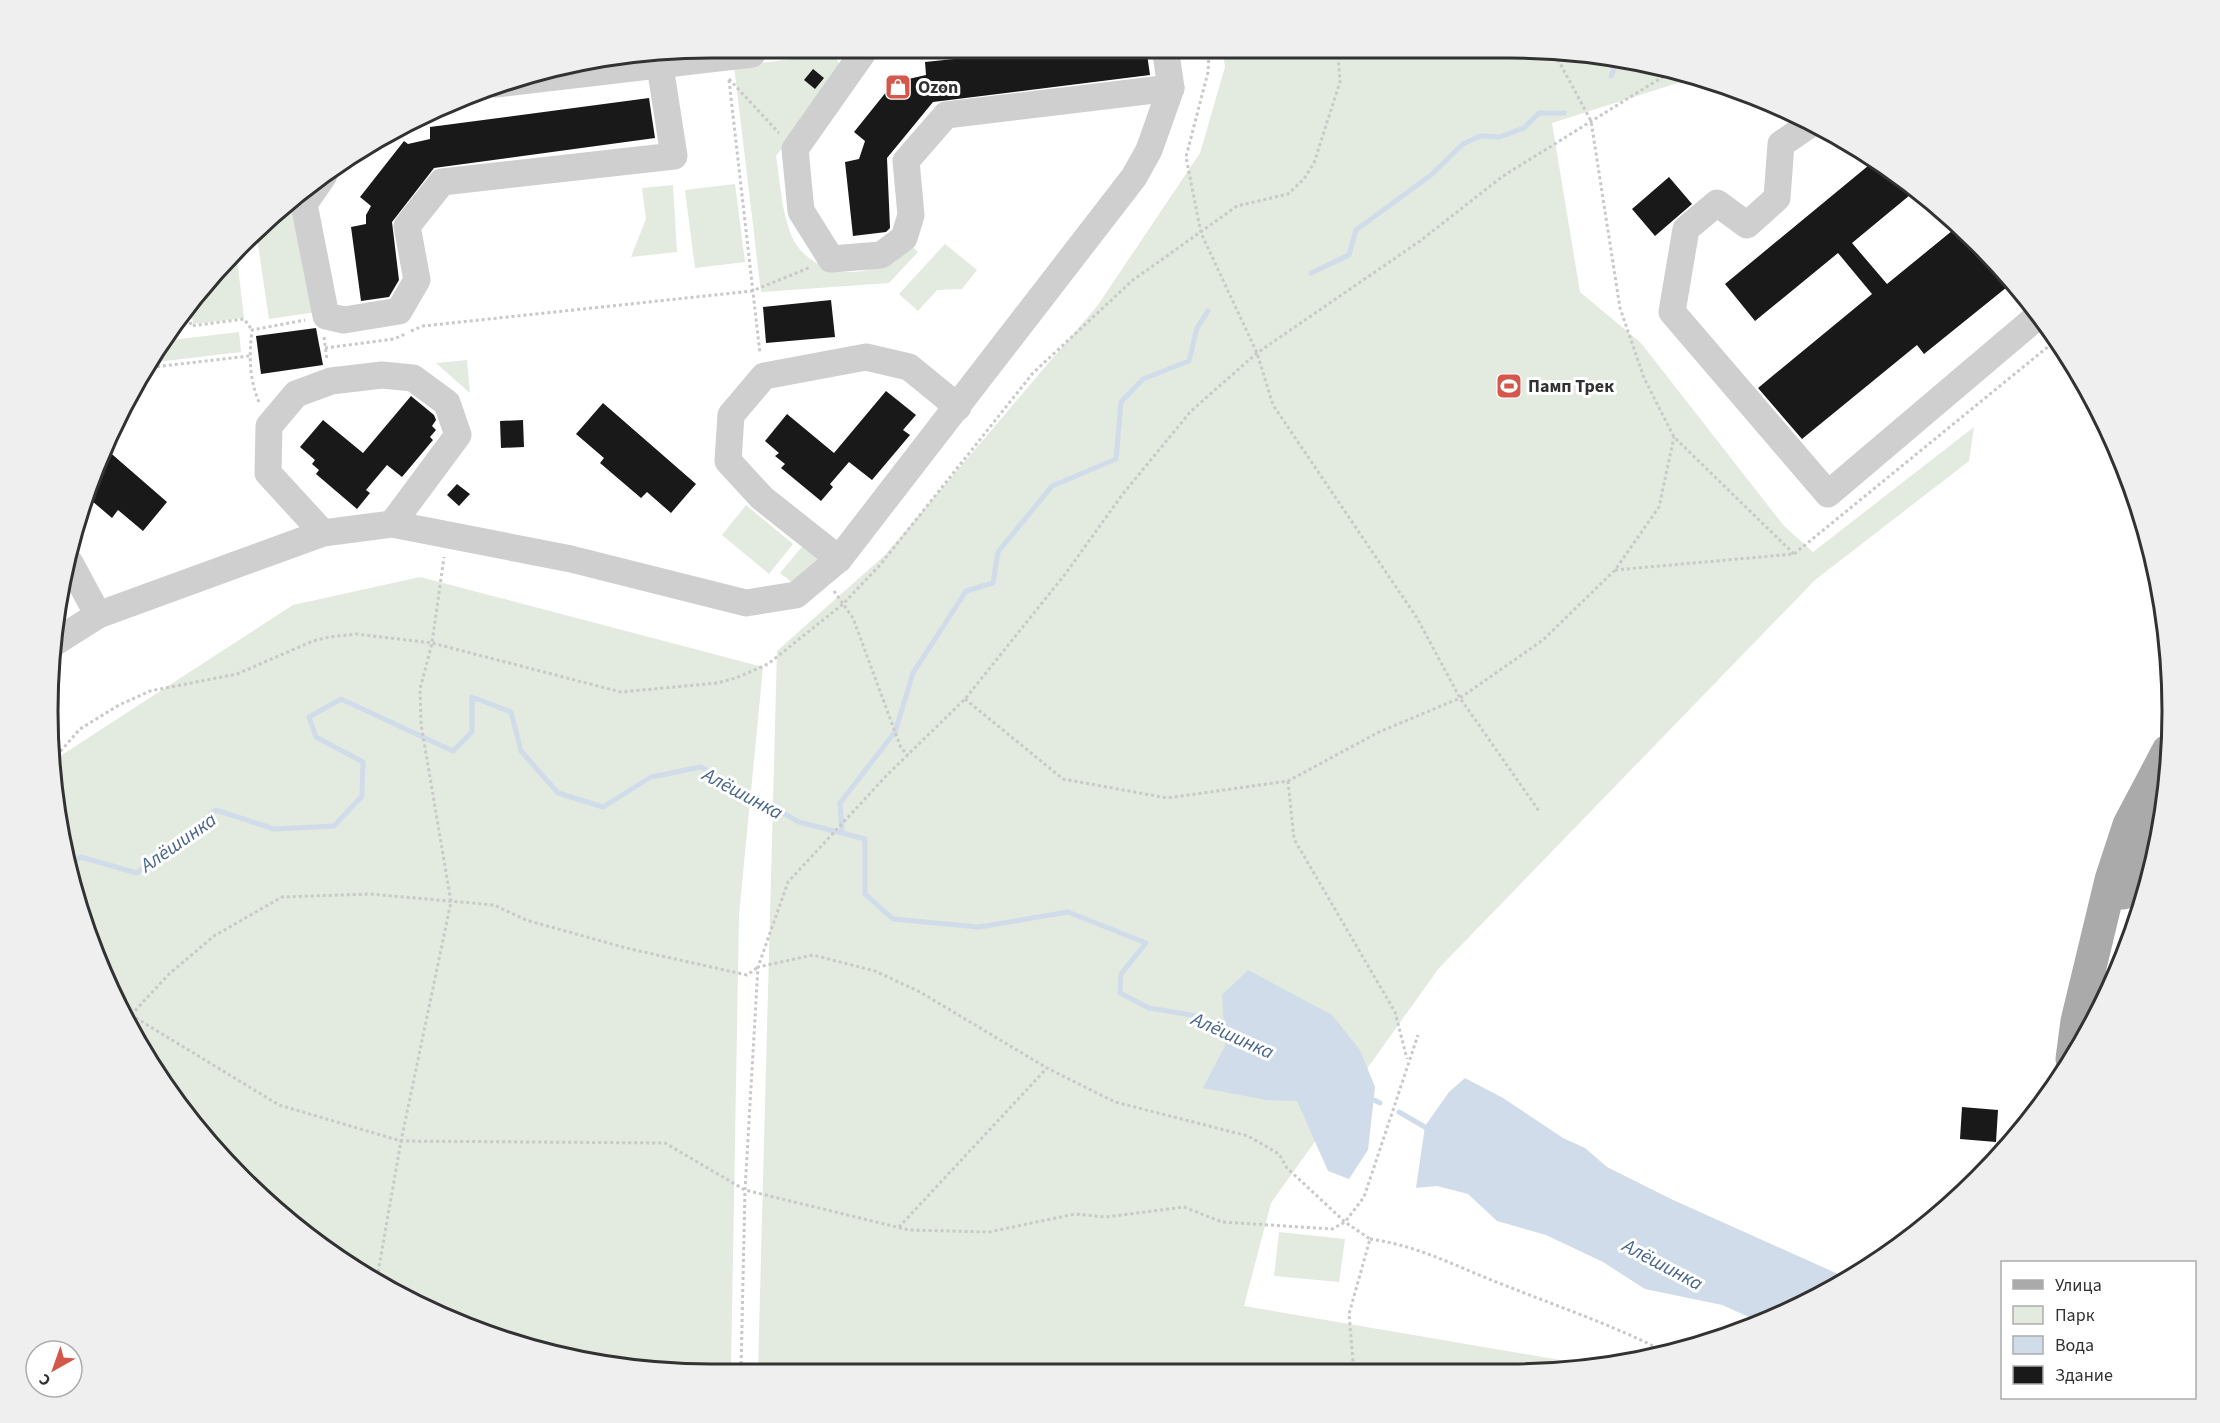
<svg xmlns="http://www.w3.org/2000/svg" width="2220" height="1423" viewBox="0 0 2220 1423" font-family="'Source Sans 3',sans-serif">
  <rect width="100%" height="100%" fill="#fff"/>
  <g fill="#e3eadf">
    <path d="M 834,54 L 842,69 L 776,156 C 780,180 781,206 789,229 C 799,263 838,279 871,269 C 884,266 899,253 910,245 L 918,252 L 889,283 L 761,292 L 734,66 Z"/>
    <polygon points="1223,54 1595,54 1690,79 1552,123 1580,292 1641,343 1784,526 1813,552 1974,427 1969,461 1815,580 1439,968 1271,1203 1244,1306 1595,1366 1552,1374 758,1370 777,651 885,555 1098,305 1200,153 1225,67"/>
    <polygon points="735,184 745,262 695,268 685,190"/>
    <polygon points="673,185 677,252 631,257 646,219 642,188"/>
    <polygon points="295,199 316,312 269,319 256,231"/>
    <polygon points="945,244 977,270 962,289 937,290 918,311 899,294"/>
    <polygon points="236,249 244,318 193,324 190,302"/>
    <polygon points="239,332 241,352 148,363 163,341"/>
    <polygon points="467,360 470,393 436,363"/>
    <polygon points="746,505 793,544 769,574 722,535"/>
    <polygon points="805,543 821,556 797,586 780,573"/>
    <polygon points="420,577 763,667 739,915 731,1370 625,1369 457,1324 379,1286 274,1211 212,1149 137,1044 71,883 51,762 293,605"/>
    <polygon points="1279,1232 1345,1239 1339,1282 1274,1276"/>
  </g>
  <g fill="#d1dcea">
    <polygon points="1248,970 1332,1015 1360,1050 1375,1087 1368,1150 1349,1179 1328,1171 1297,1101 1266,1100 1203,1088 1225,1046 1222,995"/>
    <polygon points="1465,1078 1503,1098 1563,1138 1585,1148 1607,1167 1671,1199 1847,1278 1802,1306 1760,1322 1722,1305 1645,1289 1603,1262 1546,1235 1497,1221 1468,1194 1437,1186 1416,1188 1425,1126 1449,1092"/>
  </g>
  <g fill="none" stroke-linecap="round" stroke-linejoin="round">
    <g stroke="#d1dcea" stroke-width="5">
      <polyline points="1611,76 1617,60"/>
      <polyline points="1311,273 1349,255 1356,230 1431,175 1463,144 1480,136 1500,137 1524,128 1539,113 1564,113"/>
      <polyline points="842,831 840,803 895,732 913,673 966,591 993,583 998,552 1052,486 1116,459 1121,402 1143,379 1189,361 1197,328 1208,311"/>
      <polyline points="68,865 81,857 137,873 216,810 274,829 334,826 362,796 363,762 316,737 309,717 341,699 453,751 472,732 472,697 511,712 521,751 558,793 603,807 651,777 701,767 799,822 865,839 865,894 893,919 979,927 1068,912 1146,943 1121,974 1120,993 1149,1008 1197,1016 1230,1031"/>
      <polyline points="1368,1097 1380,1103"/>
      <polyline points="1399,1112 1430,1130"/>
    </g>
  </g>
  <g fill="#191919">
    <polygon points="1002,54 1147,54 1150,75 933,102 887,158 890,228 886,232 853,236 845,162 859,159 865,141 854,132 899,76 904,80 926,75 925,62"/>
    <polygon points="813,69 824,78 815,89 804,80"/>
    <polygon points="649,98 655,138 434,168 392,222 399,280 389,297 361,301 351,227 366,224 366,215 371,206 360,197 404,141 408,144 430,139 430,127"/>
    <polygon points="1874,161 1893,175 1910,195 1852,243 1887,284 1958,226 2012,283 1924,354 1917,345 1802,439 1758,388 1872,294 1838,253 1755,321 1725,284"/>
    <polygon points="1669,177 1692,204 1655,236 1632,209"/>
    <polygon points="831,300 835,337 766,343 763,307"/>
    <polygon points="316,328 323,365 261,374 256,336"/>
    <polygon points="886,391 916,415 903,430 910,435 872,480 849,462 830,484 833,487 821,501 781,468 785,464 775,456 779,453 765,441 787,414 834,453"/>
    <polygon points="411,396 434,415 436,420 432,426 436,430 430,437 433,440 402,477 387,465 366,490 370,493 357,509 316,474 319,470 312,464 315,460 300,447 323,420 363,453"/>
    <polygon points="603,403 696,484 671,513 647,492 641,498 600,463 604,458 576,434"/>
    <polygon points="523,420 524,447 501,448 500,421"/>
    <polygon points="106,449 167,502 143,531 118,510 112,518 85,495"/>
    <polygon points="457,484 470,494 459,506 447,495"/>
    <polygon points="1962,1107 1998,1110 1996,1142 1960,1139"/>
  </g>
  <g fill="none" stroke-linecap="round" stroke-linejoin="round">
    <g stroke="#c9c9c9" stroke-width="3" stroke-dasharray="3 3" stroke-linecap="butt">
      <polyline points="1209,54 1208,72 1186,157 1201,233 1257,353 1273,405 1417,618 1460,698 1539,811"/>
      <polyline points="1555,54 1591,121 1620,308 1644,378 1674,437 1794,554"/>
      <polyline points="729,79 779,133"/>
      <polyline points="729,80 760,354"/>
      <polyline points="188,304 191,326 244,319 252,330"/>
      <polyline points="411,331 423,326 752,291 811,267"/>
      <polyline points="324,337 327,360"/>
      <polyline points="325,348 394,339 405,334"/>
      <polyline points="145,368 249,356"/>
      <path d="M 259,402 C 249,378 249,356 252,330 L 305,320"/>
      <polyline points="1615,570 1794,554 2055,341"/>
      <polyline points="834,591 853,618 901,748 908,755"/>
      <polyline points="965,699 1063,779 1167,798 1288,781 1379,732 1460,698 1543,640 1615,570 1659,507 1674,437"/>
      <polyline points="50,757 59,753 80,729 119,705 150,691 237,674 313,641 329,637 356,634 432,643 621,692 717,683 736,678 768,664 843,604 880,565 1033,373 1133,280 1237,206 1288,194 1304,179 1314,163 1340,82 1338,54"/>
      <polyline points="1288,781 1294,839 1395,1012 1407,1059"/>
      <polyline points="122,1007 131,1015 169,974 214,936 282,897 370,894 494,905 526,920 626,948 747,975 758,967"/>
      <polyline points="127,1020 131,1015 279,1105 401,1141 665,1143 745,1190 909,1230 989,1232 1075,1214 1106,1217 1184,1207 1222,1222 1332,1229 1345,1222 1364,1197 1418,1035"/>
      <polyline points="899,1227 1047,1068"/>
      <path d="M 1370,1239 C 1420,1246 1457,1267 1504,1285 C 1559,1307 1616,1326 1669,1354"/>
      <polyline points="376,1284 401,1141 451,902 421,724 420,689 432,643 444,557"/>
      <polyline points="741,1370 745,1190 758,967"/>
      <polyline points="1354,1373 1349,1314 1370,1239 1345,1222 1287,1168 1279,1154 1248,1136 1115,1102 1047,1068 920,992 875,971 813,955 758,967 788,882 887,775 965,699 1066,573 1122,495 1191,411 1257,353 1420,241 1503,176 1669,73"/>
    </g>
    <g stroke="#cfcfcf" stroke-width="27">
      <polyline points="862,54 795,149 801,211 831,259 881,255 904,238 911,215 906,161 946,115 1171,88"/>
      <polyline points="496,84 752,54"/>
      <polyline points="1812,123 1781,144 1777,198 1747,225 1717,203 1686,229 1672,312 1828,494 2039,315"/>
      <polyline points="324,175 304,204 326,316 344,320 399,311 417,280 407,226 442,182 674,156 660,66"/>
      <polyline points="323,533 268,473 269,426 296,394 331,381 382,375 413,378 447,403 458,435 392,524"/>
      <polyline points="839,559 762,498 728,461 731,415 764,376 866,357 909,367 958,407"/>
      <polyline points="70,563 98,615"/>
      <polyline points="54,643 98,615 323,533 392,524 571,559 746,603 796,595 839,559 1134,177 1149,150 1171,88 1166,54"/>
    </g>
    <g stroke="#aaa" stroke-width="33">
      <polyline points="2123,893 2160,823"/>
      <polyline points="2072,1059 2077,1021 2111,880 2129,825 2168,751"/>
    </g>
  </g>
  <defs>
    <g id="shop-square" transform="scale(1.35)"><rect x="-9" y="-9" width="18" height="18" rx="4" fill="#d3574b" stroke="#fff"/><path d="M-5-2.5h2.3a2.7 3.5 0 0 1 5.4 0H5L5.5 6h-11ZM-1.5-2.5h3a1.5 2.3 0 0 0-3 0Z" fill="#fff"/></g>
    <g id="stadium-square" transform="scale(1.35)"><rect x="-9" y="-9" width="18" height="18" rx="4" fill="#d3574b" stroke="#fff"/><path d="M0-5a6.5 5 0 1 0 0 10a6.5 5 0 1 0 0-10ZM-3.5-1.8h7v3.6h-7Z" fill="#fff"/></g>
  </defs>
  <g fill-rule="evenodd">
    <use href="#shop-square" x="898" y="87"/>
    <use href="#stadium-square" x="1509" y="386"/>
  </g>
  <g text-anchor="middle" stroke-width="6" stroke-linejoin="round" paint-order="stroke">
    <g font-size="18" font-weight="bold" fill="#323232" stroke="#fff" text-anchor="start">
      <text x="918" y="93">Ozon</text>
      <text x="1528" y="392">Памп Трек</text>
    </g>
    <g font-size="20" font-style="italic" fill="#48668c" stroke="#fff">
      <text transform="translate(743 793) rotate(28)" y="7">Алёшинка</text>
      <text transform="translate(178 842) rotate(-35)" y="7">Алёшинка</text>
      <text transform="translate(1233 1035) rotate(24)" y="7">Алёшинка</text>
      <text transform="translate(1663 1264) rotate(28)" y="7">Алёшинка</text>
    </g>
  </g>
  <path d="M0 0H2220V1423H0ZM711 58H1509A653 653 0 0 1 2162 711V711A653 653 0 0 1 1509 1364H711A653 653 0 0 1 58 711V711A653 653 0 0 1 711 58Z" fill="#efefef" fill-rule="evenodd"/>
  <path fill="none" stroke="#323232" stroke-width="3" d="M711 58H1509A653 653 0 0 1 2162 711V711A653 653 0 0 1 1509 1364H711A653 653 0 0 1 58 711V711A653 653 0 0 1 711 58Z"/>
  <rect x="2001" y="1261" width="195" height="138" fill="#ffffff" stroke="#adadad" stroke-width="1.5"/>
  <rect x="2013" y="1280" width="30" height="9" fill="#aaaaaa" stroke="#adadad" stroke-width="1.5"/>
  <text x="2055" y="1291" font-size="18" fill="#323232">Улица</text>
  <rect x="2013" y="1306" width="30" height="18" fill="#e3eadf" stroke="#adadad" stroke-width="1.5"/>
  <text x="2055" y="1321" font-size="18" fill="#323232">Парк</text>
  <rect x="2013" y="1336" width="30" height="18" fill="#d1dcea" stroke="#adadad" stroke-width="1.5"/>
  <text x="2055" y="1351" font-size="18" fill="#323232">Вода</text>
  <rect x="2013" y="1366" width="30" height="18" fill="#191919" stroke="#adadad" stroke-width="1.5"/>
  <text x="2055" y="1381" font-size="18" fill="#323232">Здание</text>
  <g transform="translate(54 1369) rotate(220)"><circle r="28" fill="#ffffff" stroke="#adadad" stroke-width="1.5"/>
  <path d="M0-4.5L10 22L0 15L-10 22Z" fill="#d3574b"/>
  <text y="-9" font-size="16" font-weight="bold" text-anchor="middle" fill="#323232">С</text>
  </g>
</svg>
